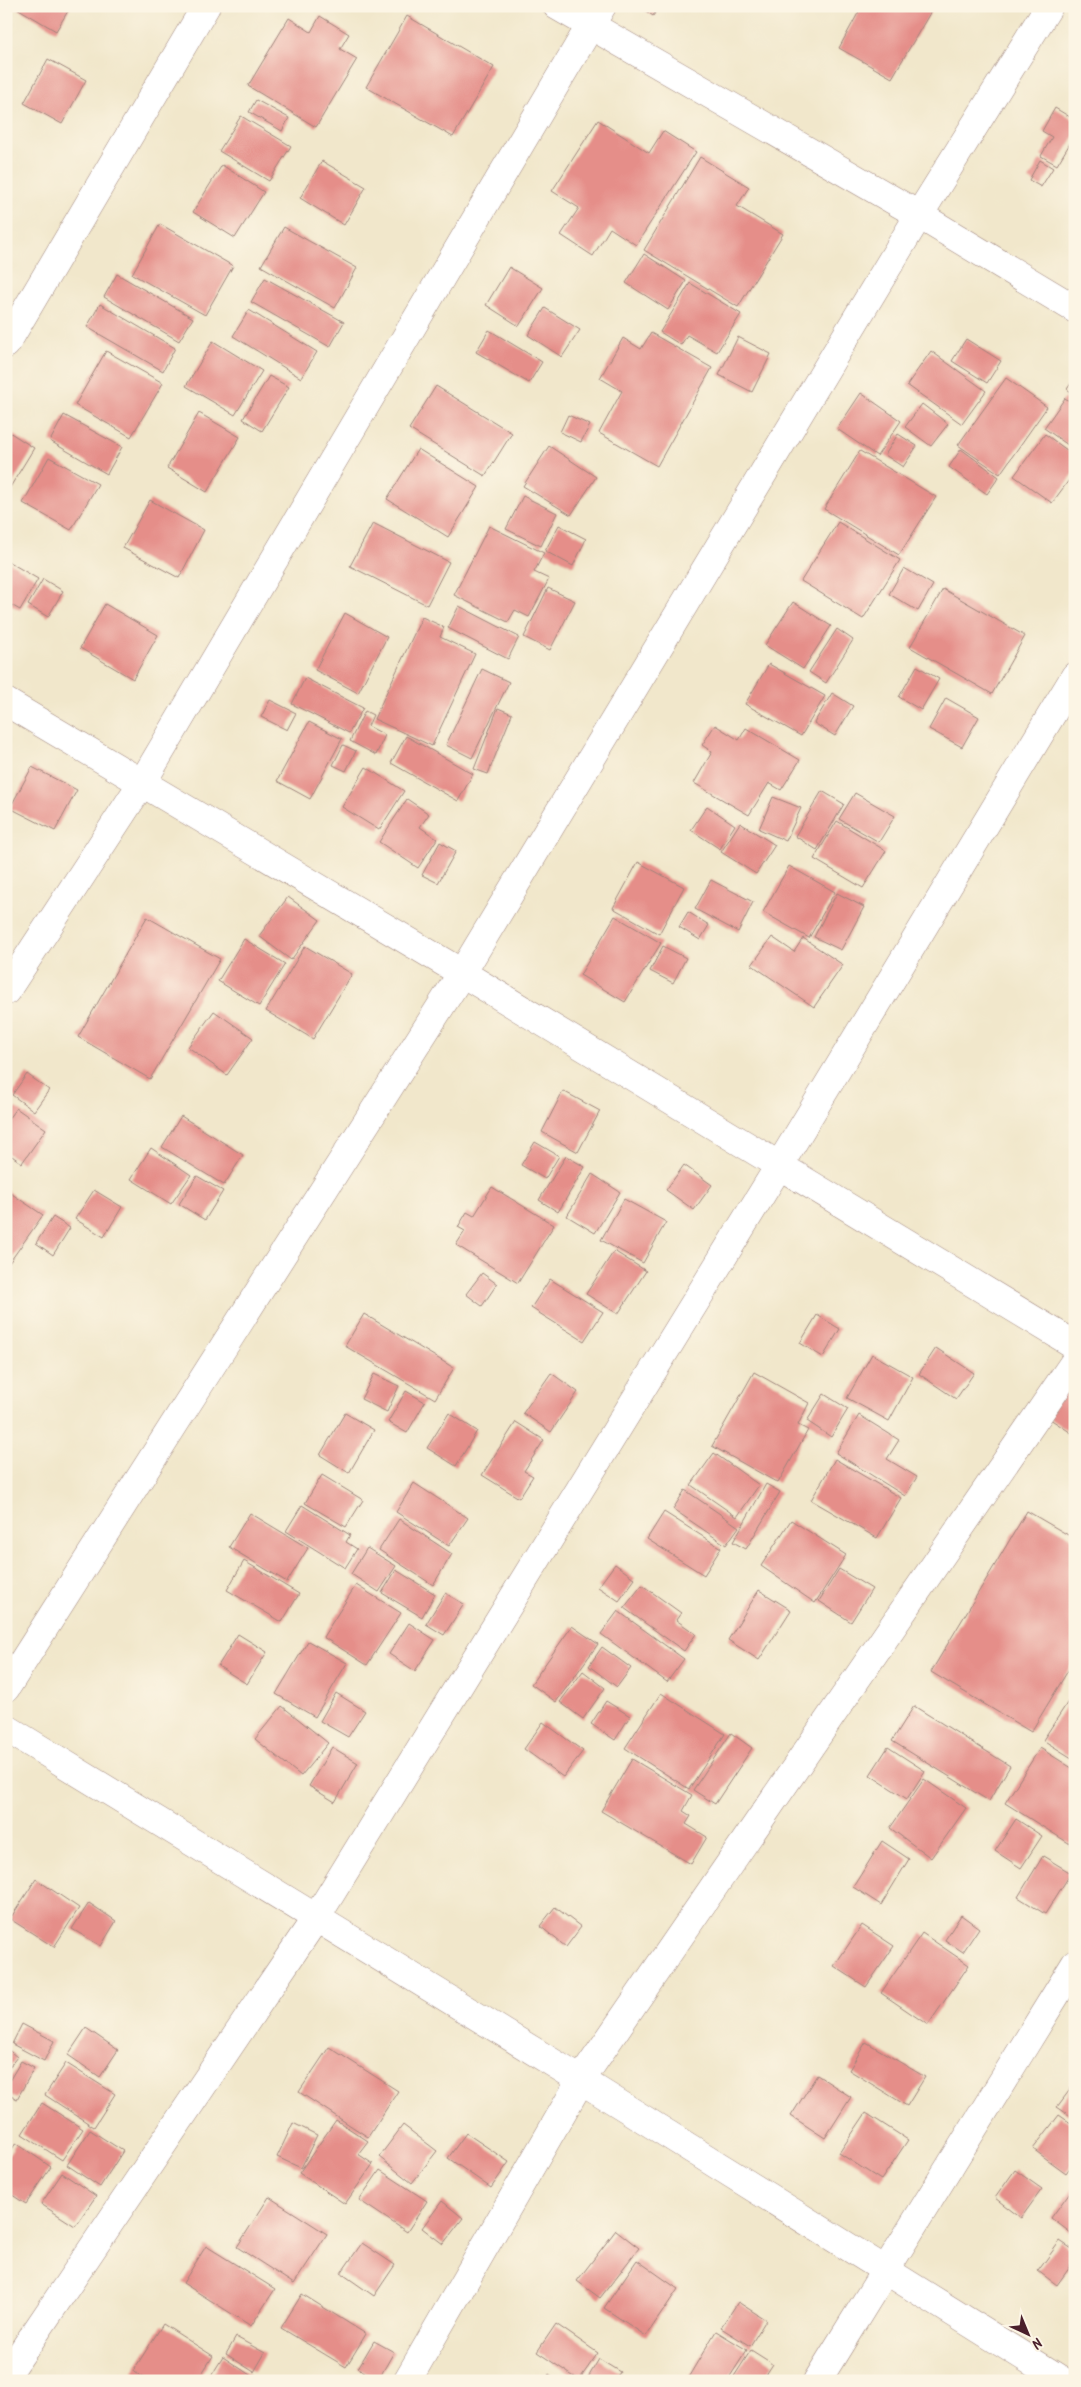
<svg xmlns="http://www.w3.org/2000/svg" width="1081" height="2387" viewBox="0 0 1081 2387" font-family="Kalam,sans-serif">
  <rect width="100%" height="100%" fill="#fcf5e5"/>
  <filter id="ink" filterUnits="userSpaceOnUse"><feTurbulence type="fractalNoise" baseFrequency=".02" numOctaves="2"/><feDisplacementMap in="SourceGraphic" scale="10" xChannelSelector="R" yChannelSelector="G"/><feConvolveMatrix kernelMatrix="1 2 1 2 8 2 1 2 1" color-interpolation-filters="sRGB"/></filter>
  <filter id="wash" filterUnits="userSpaceOnUse"><feTurbulence type="fractalNoise" baseFrequency=".0096" numOctaves="4" result="noise"/><feDisplacementMap in="SourceGraphic" scale="20" xChannelSelector="R" yChannelSelector="G"/><feGaussianBlur stdDeviation="1.12" result="paint"/><feColorMatrix in="noise" values="0 0 0 0 0 0 0 0 0 0 0 0 0 0 0 0 0 1.4 0 .05"/><feComposite in="paint" operator="in"/></filter>
  <g filter="url(#wash)">
    <rect width="100%" height="100%" fill="#f1e7cb"/>
    <g id="blocks">
      <g fill="#e58e89">
        <polygon points="18,6 71,6 56,31 17,8"/>
        <polygon points="639,6 659,6 653,16"/>
        <polygon points="862,6 934,6 892,78 839,48"/>
        <polygon points="320,16 349,34 340,49 357,59 316,127 248,86 289,18 311,32"/>
        <polygon points="407,16 494,67 453,137 366,87"/>
        <polygon points="48,59 86,80 62,124 24,103"/>
        <polygon points="256,100 289,118 282,131 249,112"/>
        <polygon points="1055,108 1075,120 1075,135 1057,165 1041,156 1052,137 1042,131"/>
        <polygon points="241,116 291,146 269,181 219,151"/>
        <polygon points="598,120 649,153 663,131 696,152 636,245 610,228 593,256 561,235 579,208 552,191"/>
        <polygon points="700,157 749,187 737,206 783,234 738,307 644,250"/>
        <polygon points="1040,160 1053,168 1041,187 1029,180"/>
        <polygon points="322,161 366,187 344,225 300,198"/>
        <polygon points="222,165 264,192 235,238 193,212"/>
        <polygon points="160,224 233,266 205,315 132,274"/>
        <polygon points="284,227 357,268 335,308 261,266"/>
        <polygon points="644,254 686,281 668,310 626,283"/>
        <polygon points="509,267 543,288 519,326 486,305"/>
        <polygon points="117,274 193,318 179,341 104,297"/>
        <polygon points="265,278 344,322 330,347 251,302"/>
        <polygon points="690,283 741,314 717,352 687,335 681,345 660,332"/>
        <polygon points="100,304 175,348 163,371 87,327"/>
        <polygon points="545,308 580,330 562,357 528,335"/>
        <polygon points="249,310 317,352 301,378 233,336"/>
        <polygon points="489,330 542,362 529,383 476,352"/>
        <polygon points="651,333 712,368 657,466 599,433 622,391 600,378 623,338 641,349"/>
        <polygon points="738,337 771,354 752,392 719,375"/>
        <polygon points="966,339 1001,361 987,383 952,361"/>
        <polygon points="213,341 262,371 235,415 186,386"/>
        <polygon points="106,351 163,383 131,437 75,405"/>
        <polygon points="931,351 986,391 962,424 907,385"/>
        <polygon points="269,376 289,387 262,431 243,419"/>
        <polygon points="1006,378 1047,407 1000,474 958,445"/>
        <polygon points="1075,378 1075,395 1067,389"/>
        <polygon points="436,386 512,433 485,476 409,429"/>
        <polygon points="861,393 901,421 877,456 837,429"/>
        <polygon points="1065,398 1075,405 1075,450 1044,428"/>
        <polygon points="922,404 948,424 931,446 905,427"/>
        <polygon points="199,413 240,437 207,492 167,468"/>
        <polygon points="64,415 122,447 107,474 50,441"/>
        <polygon points="568,415 590,425 581,442 560,432"/>
        <polygon points="6,430 34,448 9,489 6,487"/>
        <polygon points="898,434 917,446 903,467 885,455"/>
        <polygon points="1045,434 1075,456 1075,472 1052,503 1014,476"/>
        <polygon points="549,446 596,477 571,515 523,486"/>
        <polygon points="418,449 479,487 448,537 387,499"/>
        <polygon points="961,449 999,477 987,494 949,467"/>
        <polygon points="860,451 936,497 899,555 824,509"/>
        <polygon points="49,457 98,484 71,530 23,503"/>
        <polygon points="523,496 557,513 541,546 506,529"/>
        <polygon points="150,500 204,530 179,578 123,548"/>
        <polygon points="838,522 900,560 863,619 801,581"/>
        <polygon points="373,523 449,562 427,605 350,566"/>
        <polygon points="559,525 586,539 573,566 545,551"/>
        <polygon points="489,526 544,553 534,572 549,579 529,617 515,610 508,622 454,595"/>
        <polygon points="9,562 38,579 20,610 6,602 6,566"/>
        <polygon points="904,568 933,585 918,611 889,594"/>
        <polygon points="43,579 63,591 48,617 28,605"/>
        <polygon points="548,588 575,601 550,650 524,637"/>
        <polygon points="943,589 1025,636 992,694 910,647"/>
        <polygon points="793,602 831,626 803,669 765,645"/>
        <polygon points="105,604 158,635 133,679 80,648"/>
        <polygon points="459,606 519,637 508,659 448,628"/>
        <polygon points="345,613 387,637 358,693 315,670"/>
        <polygon points="422,617 444,627 440,637 475,654 432,746 374,719"/>
        <polygon points="837,629 853,640 826,683 809,672"/>
        <polygon points="769,664 825,696 801,736 745,704"/>
        <polygon points="917,666 939,679 921,710 899,697"/>
        <polygon points="482,669 509,682 472,758 446,745"/>
        <polygon points="305,678 363,708 349,733 292,704"/>
        <polygon points="832,693 853,706 835,736 814,723"/>
        <polygon points="946,698 979,717 962,747 929,729"/>
        <polygon points="270,700 296,713 287,730 261,717"/>
        <polygon points="498,708 512,714 488,774 474,769"/>
        <polygon points="365,711 373,715 368,726 385,735 376,755 350,741"/>
        <polygon points="309,722 342,739 310,799 277,781"/>
        <polygon points="715,725 739,740 746,728 800,760 781,790 769,783 749,815 694,783 712,752 702,745"/>
        <polygon points="406,736 473,774 458,801 391,763"/>
        <polygon points="343,745 356,751 346,771 333,765"/>
        <polygon points="32,767 77,790 55,831 10,808"/>
        <polygon points="366,767 404,791 379,830 342,807"/>
        <polygon points="822,791 844,804 817,850 795,836"/>
        <polygon points="855,793 895,816 879,842 839,819"/>
        <polygon points="773,797 801,808 786,841 759,829"/>
        <polygon points="407,799 429,814 420,827 437,839 418,868 379,842"/>
        <polygon points="707,806 735,825 720,849 691,830"/>
        <polygon points="837,821 886,851 863,888 814,859"/>
        <polygon points="740,823 775,845 756,874 721,852"/>
        <polygon points="440,842 456,851 438,883 422,875"/>
        <polygon points="638,862 684,887 659,934 613,908"/>
        <polygon points="789,866 835,892 809,938 763,912"/>
        <polygon points="711,880 753,902 738,932 695,909"/>
        <polygon points="837,893 864,907 841,950 814,937"/>
        <polygon points="288,897 320,920 291,960 259,936"/>
        <polygon points="688,912 709,925 700,940 679,927"/>
        <polygon points="615,916 661,943 625,1002 580,975"/>
        <polygon points="147,917 220,959 150,1079 78,1037"/>
        <polygon points="772,937 794,952 803,938 843,965 814,1007 752,965"/>
        <polygon points="244,939 285,964 259,1006 218,981"/>
        <polygon points="305,946 352,974 313,1039 266,1011"/>
        <polygon points="663,946 686,958 673,983 650,971"/>
        <polygon points="214,1011 253,1038 227,1075 188,1047"/>
        <polygon points="27,1074 49,1090 34,1111 12,1095"/>
        <polygon points="563,1091 600,1111 578,1152 542,1132"/>
        <polygon points="16,1108 46,1129 22,1163 6,1152 6,1122"/>
        <polygon points="181,1116 243,1155 224,1185 162,1147"/>
        <polygon points="535,1142 559,1156 545,1179 521,1165"/>
        <polygon points="151,1148 191,1175 171,1204 131,1179"/>
        <polygon points="566,1156 585,1167 558,1212 539,1200"/>
        <polygon points="684,1165 712,1185 694,1210 666,1190"/>
        <polygon points="592,1174 620,1192 595,1233 567,1216"/>
        <polygon points="197,1176 223,1191 205,1220 179,1204"/>
        <polygon points="492,1187 554,1225 518,1283 456,1245 465,1231 458,1227 467,1212 474,1216"/>
        <polygon points="6,1190 43,1215 9,1263 6,1261"/>
        <polygon points="94,1190 122,1207 104,1237 75,1219"/>
        <polygon points="624,1199 666,1222 643,1263 601,1240"/>
        <polygon points="53,1217 70,1228 53,1255 36,1243"/>
        <polygon points="614,1251 646,1271 618,1314 586,1294"/>
        <polygon points="482,1273 497,1284 482,1306 466,1294"/>
        <polygon points="550,1279 603,1312 584,1341 531,1308"/>
        <polygon points="364,1314 454,1368 435,1399 345,1346"/>
        <polygon points="817,1315 840,1329 823,1357 800,1343"/>
        <polygon points="936,1348 974,1373 956,1399 919,1374"/>
        <polygon points="872,1354 913,1377 889,1421 847,1398"/>
        <polygon points="754,1372 809,1403 798,1425 808,1430 778,1483 712,1446"/>
        <polygon points="551,1373 578,1392 551,1432 523,1413"/>
        <polygon points="374,1374 399,1386 387,1412 361,1399"/>
        <polygon points="1075,1375 1075,1432 1073,1434 1047,1417"/>
        <polygon points="406,1391 425,1402 407,1433 388,1422"/>
        <polygon points="824,1394 848,1409 831,1437 807,1421"/>
        <polygon points="345,1413 374,1430 349,1473 320,1455"/>
        <polygon points="449,1413 477,1431 456,1466 427,1448"/>
        <polygon points="859,1415 899,1440 887,1459 917,1477 905,1496 836,1453"/>
        <polygon points="516,1422 544,1440 524,1471 533,1476 519,1498 482,1475"/>
        <polygon points="714,1453 759,1485 737,1517 691,1485"/>
        <polygon points="835,1459 901,1498 877,1538 811,1500"/>
        <polygon points="322,1475 363,1500 346,1527 305,1503"/>
        <polygon points="414,1483 468,1518 449,1546 396,1512"/>
        <polygon points="766,1484 780,1492 746,1549 733,1542"/>
        <polygon points="685,1490 739,1527 726,1545 673,1509"/>
        <polygon points="302,1505 350,1535 346,1542 357,1549 345,1568 286,1531"/>
        <polygon points="1027,1511 1075,1539 1075,1659 1031,1732 931,1672"/>
        <polygon points="664,1512 721,1548 704,1575 647,1539"/>
        <polygon points="250,1513 308,1548 287,1582 229,1547"/>
        <polygon points="399,1519 452,1554 433,1585 379,1550"/>
        <polygon points="791,1520 846,1555 815,1603 761,1566"/>
        <polygon points="367,1548 396,1566 379,1592 351,1574"/>
        <polygon points="244,1561 299,1594 282,1622 227,1590"/>
        <polygon points="615,1564 635,1579 619,1601 598,1587"/>
        <polygon points="839,1569 872,1589 851,1622 819,1601"/>
        <polygon points="396,1570 435,1594 422,1617 382,1593"/>
        <polygon points="356,1585 401,1613 367,1665 323,1637"/>
        <polygon points="642,1585 681,1613 676,1620 696,1634 684,1651 624,1608"/>
        <polygon points="759,1590 791,1610 759,1660 728,1640"/>
        <polygon points="445,1593 464,1604 444,1635 426,1624"/>
        <polygon points="618,1611 684,1659 667,1682 601,1634"/>
        <polygon points="409,1623 435,1640 415,1671 389,1654"/>
        <polygon points="572,1626 598,1644 556,1702 531,1684"/>
        <polygon points="238,1634 267,1652 247,1684 218,1666"/>
        <polygon points="308,1641 347,1663 315,1717 276,1694"/>
        <polygon points="602,1647 631,1668 617,1687 589,1666"/>
        <polygon points="583,1671 605,1688 583,1719 560,1702"/>
        <polygon points="1075,1691 1075,1760 1043,1740"/>
        <polygon points="336,1693 365,1711 348,1737 320,1721"/>
        <polygon points="661,1693 725,1734 689,1789 625,1748"/>
        <polygon points="606,1701 630,1716 615,1740 591,1724"/>
        <polygon points="282,1706 328,1743 301,1776 255,1739"/>
        <polygon points="914,1706 1010,1766 989,1801 892,1741"/>
        <polygon points="543,1722 583,1751 563,1777 524,1749"/>
        <polygon points="731,1733 752,1748 715,1804 693,1790"/>
        <polygon points="332,1747 358,1763 335,1802 309,1786"/>
        <polygon points="888,1747 925,1771 907,1799 870,1775"/>
        <polygon points="1040,1748 1075,1770 1075,1847 1005,1803"/>
        <polygon points="632,1759 692,1795 683,1811 691,1816 686,1824 707,1837 691,1864 601,1811"/>
        <polygon points="924,1779 966,1808 931,1858 890,1828"/>
        <polygon points="1016,1819 1042,1836 1021,1868 995,1851"/>
        <polygon points="882,1841 909,1859 881,1905 853,1887"/>
        <polygon points="1043,1856 1071,1873 1045,1914 1018,1897"/>
        <polygon points="36,1879 79,1908 54,1947 10,1919"/>
        <polygon points="89,1903 116,1921 101,1946 72,1929"/>
        <polygon points="555,1907 581,1927 566,1947 540,1926"/>
        <polygon points="961,1915 979,1928 963,1952 945,1940"/>
        <polygon points="862,1925 894,1946 866,1987 834,1966"/>
        <polygon points="922,1933 969,1965 928,2025 881,1993"/>
        <polygon points="22,2024 54,2041 44,2061 12,2044"/>
        <polygon points="86,2028 118,2050 100,2077 68,2055"/>
        <polygon points="866,2042 925,2077 907,2106 849,2070"/>
        <polygon points="329,2047 398,2091 368,2137 299,2092"/>
        <polygon points="6,2048 17,2057 6,2071"/>
        <polygon points="21,2061 34,2068 17,2099 6,2093 6,2086"/>
        <polygon points="66,2063 115,2094 94,2127 45,2095"/>
        <polygon points="817,2075 851,2097 825,2138 791,2116"/>
        <polygon points="1075,2083 1075,2119 1057,2107"/>
        <polygon points="42,2103 83,2129 62,2160 22,2134"/>
        <polygon points="866,2113 908,2140 881,2180 839,2153"/>
        <polygon points="1059,2115 1075,2126 1075,2161 1066,2173 1033,2149"/>
        <polygon points="336,2120 368,2141 358,2154 373,2164 345,2204 299,2173"/>
        <polygon points="293,2123 317,2135 301,2168 277,2157"/>
        <polygon points="403,2125 437,2151 412,2183 379,2157"/>
        <polygon points="90,2130 123,2151 100,2187 67,2165"/>
        <polygon points="466,2133 509,2162 491,2188 448,2158"/>
        <polygon points="16,2143 51,2167 26,2204 6,2191 6,2158"/>
        <polygon points="380,2170 427,2201 407,2232 359,2200"/>
        <polygon points="1015,2170 1042,2189 1021,2218 995,2198"/>
        <polygon points="62,2173 96,2196 75,2226 41,2204"/>
        <polygon points="1075,2185 1075,2236 1051,2218"/>
        <polygon points="269,2197 327,2234 294,2284 237,2247"/>
        <polygon points="442,2201 463,2218 443,2244 422,2228"/>
        <polygon points="616,2230 639,2248 600,2298 577,2281"/>
        <polygon points="1060,2241 1075,2251 1075,2260 1057,2285 1038,2271"/>
        <polygon points="362,2243 395,2265 374,2296 341,2273"/>
        <polygon points="206,2246 275,2289 251,2326 183,2283"/>
        <polygon points="637,2260 678,2289 646,2336 604,2308"/>
        <polygon points="302,2294 366,2334 346,2367 281,2328"/>
        <polygon points="738,2302 766,2320 750,2346 721,2328"/>
        <polygon points="163,2324 213,2356 197,2381 149,2381 133,2371"/>
        <polygon points="556,2324 598,2353 579,2380 537,2352"/>
        <polygon points="716,2331 747,2350 727,2381 686,2381"/>
        <polygon points="236,2337 265,2353 254,2372 226,2354"/>
        <polygon points="374,2341 394,2352 378,2380 358,2368"/>
        <polygon points="751,2350 773,2364 762,2381 731,2381"/>
        <polygon points="223,2357 250,2375 246,2381 208,2381"/>
        <polygon points="599,2359 620,2372 615,2381 586,2381"/>
        <polygon points="549,2374 558,2381 545,2381"/>
      </g>
    </g>
  </g>
  <g filter="url(#ink)">
    <use href="#blocks" fill-opacity="0" stroke="#9e837b" stroke-width="1"/>
    <g fill="none" stroke-linecap="round" stroke-linejoin="round">
      <g stroke="#9e837b" stroke-width="29">
        <g id="minor">
          <polyline points="557,6 919,215 1075,309"/>
          <polyline points="6,344 206,6"/>
          <polyline points="6,702 462,973 1075,1345"/>
          <polyline points="6,991 142,783 602,6"/>
          <polyline points="6,1688 462,973 919,215 1049,6"/>
          <polyline points="6,1728 581,2080 1063,2381"/>
          <polyline points="6,2376 316,1918 779,1166 1075,676"/>
          <polyline points="407,2381 581,2080 1075,1361"/>
          <polyline points="817,2381 1075,1964"/>
        </g>
      </g>
      <use href="#minor" stroke="#fff" stroke-width="28"/>
    </g>
  </g>
  <rect width="1081" height="2387" fill="none" stroke="#fcf5e5" stroke-width="25"/>
  <g transform="translate(1028 2334) rotate(136)" stroke="#fcf5e5" stroke-width="4" paint-order="stroke">
  <path d="M0-4L9 19L0 12L-9 19Z" fill="#4a1f2b"/>
  <text y="-8" font-size="14" font-weight="bold" text-anchor="middle" fill="#4a1f2b">N</text>
  </g>
</svg>
